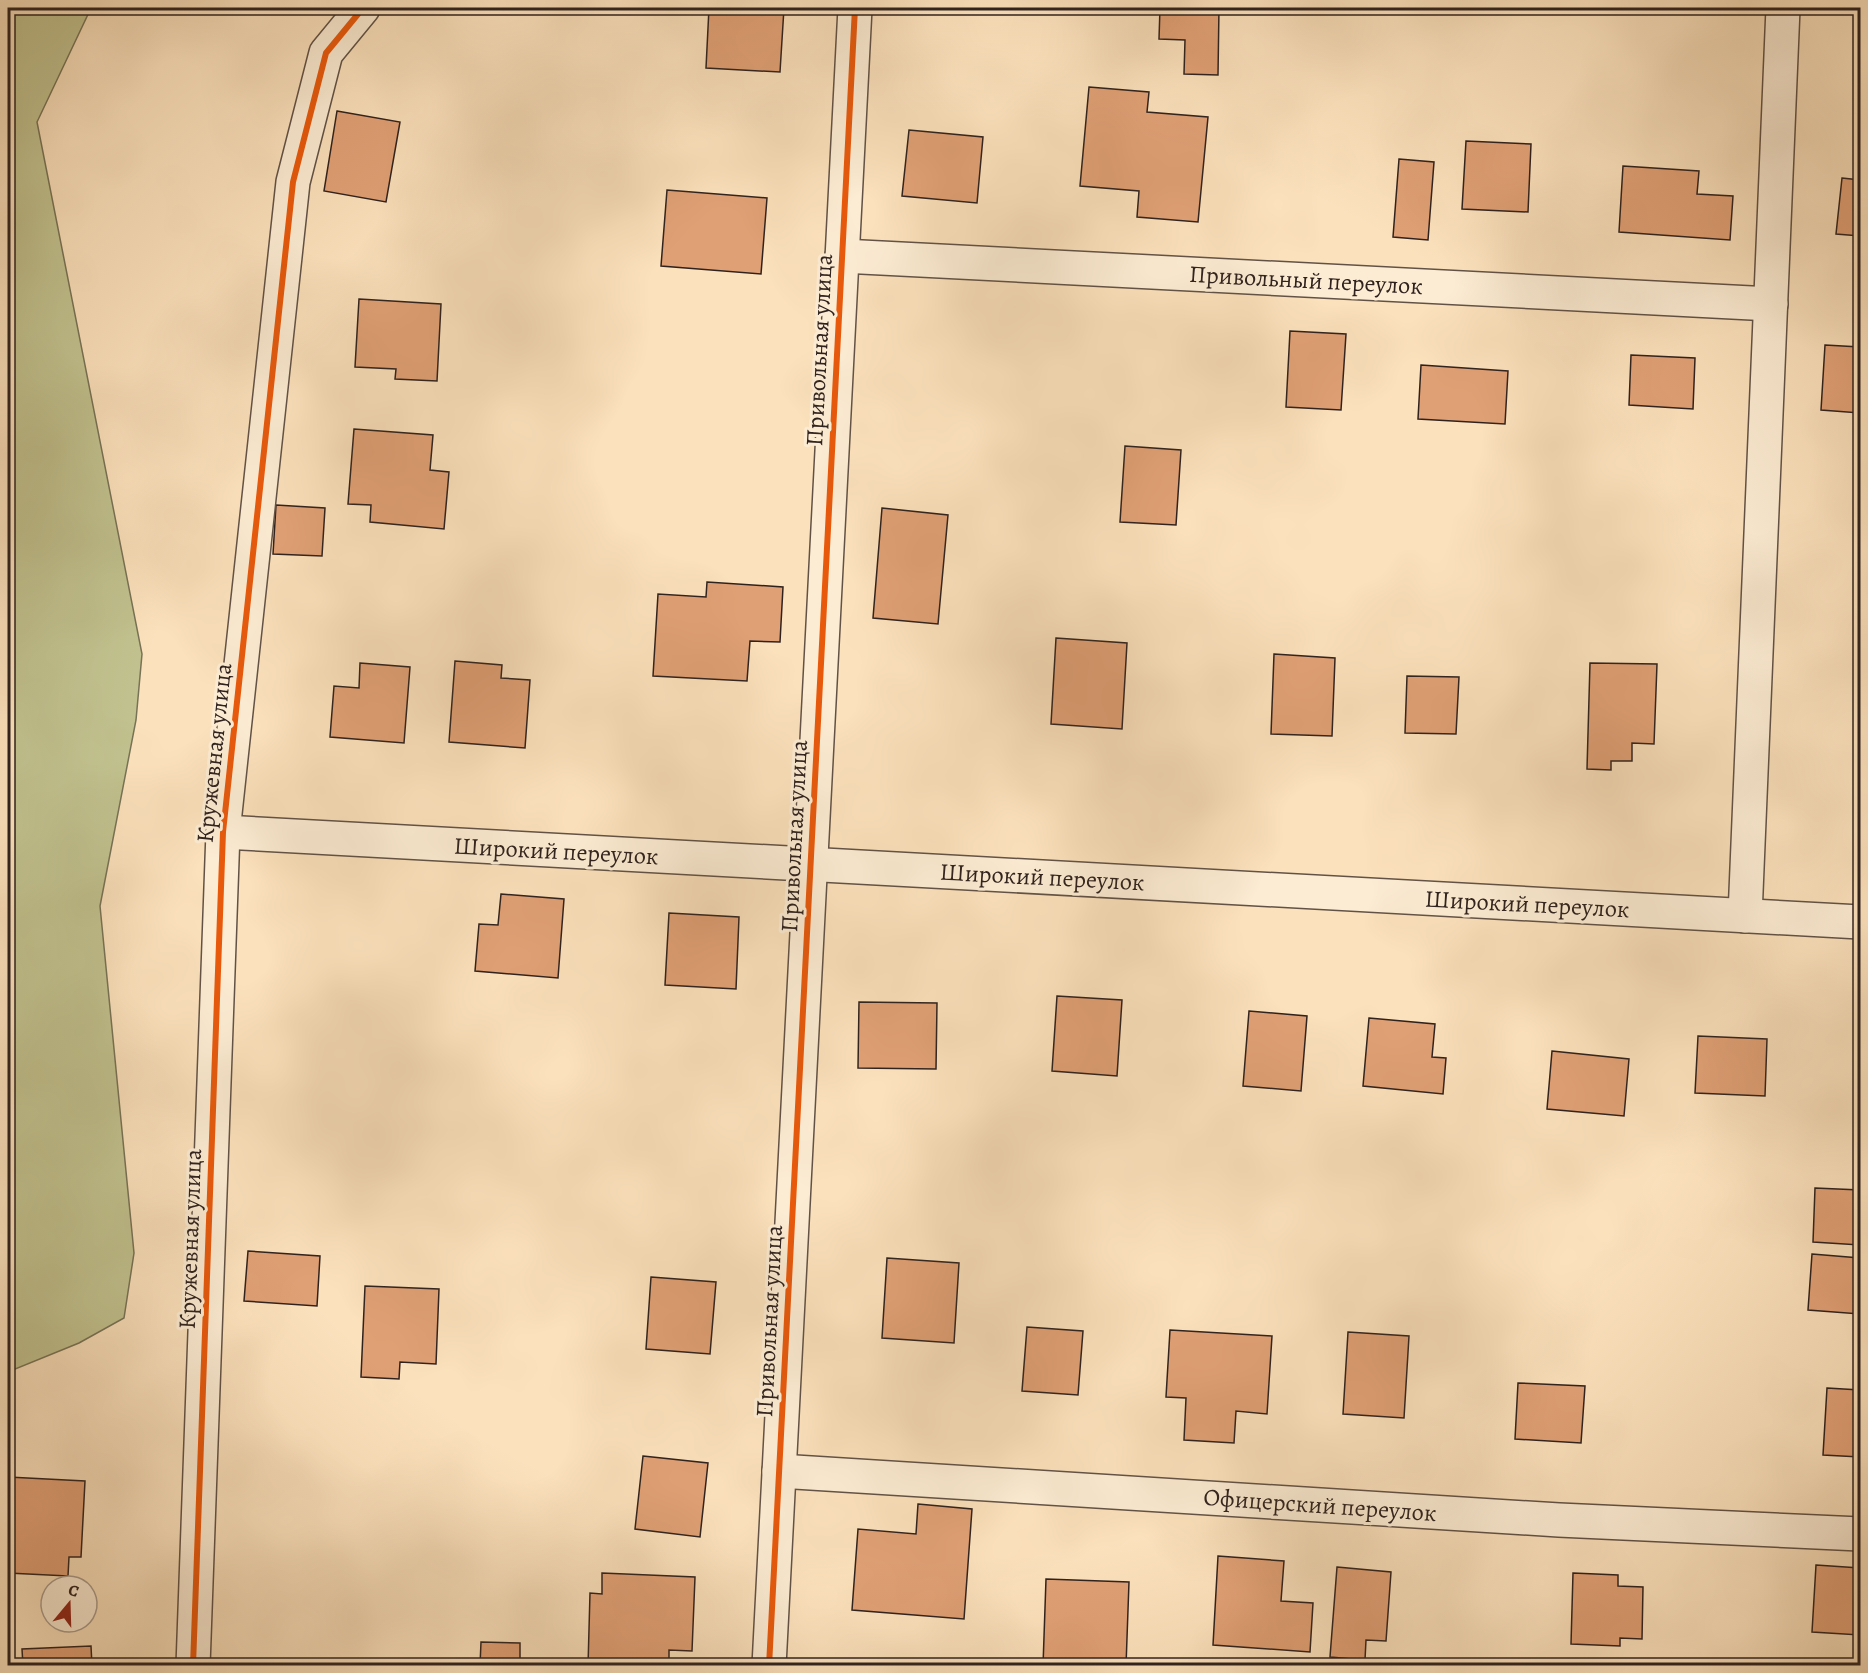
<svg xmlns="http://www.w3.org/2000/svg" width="1868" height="1673" viewBox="0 0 1868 1673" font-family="Alegreya,serif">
  <rect width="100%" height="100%" fill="#fbe1bc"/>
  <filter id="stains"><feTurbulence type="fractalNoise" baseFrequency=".00333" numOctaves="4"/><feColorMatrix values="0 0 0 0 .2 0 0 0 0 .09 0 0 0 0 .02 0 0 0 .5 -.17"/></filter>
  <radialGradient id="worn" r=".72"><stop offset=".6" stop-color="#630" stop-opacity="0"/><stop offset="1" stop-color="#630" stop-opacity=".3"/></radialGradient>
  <polygon fill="#c1c28f" stroke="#787256" stroke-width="1.5" points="8,8 91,8 37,122 142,654 136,720 100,906 134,1253 124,1318 79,1343 8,1372"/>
  <g fill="#e0a075" stroke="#2f221e" stroke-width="1.5">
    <polygon points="709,8 784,8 780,72 706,68"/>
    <polygon points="1160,8 1219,8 1218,75 1184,74 1185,40 1159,39"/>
    <polygon points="1089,87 1149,92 1147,112 1208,117 1198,222 1137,217 1139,191 1080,186"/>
    <polygon points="337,111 400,122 386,202 324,191"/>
    <polygon points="909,130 983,137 977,203 902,196"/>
    <polygon points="1466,141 1531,144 1528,212 1462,209"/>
    <polygon points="1399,159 1434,162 1428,240 1393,237"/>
    <polygon points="1623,166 1699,171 1697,194 1733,196 1730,240 1619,232"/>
    <polygon points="1842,178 1860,180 1860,236 1836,234"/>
    <polygon points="667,190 767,198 761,274 661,266"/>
    <polygon points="359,299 441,304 437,381 395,379 396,369 355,367"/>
    <polygon points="1290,331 1346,334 1341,410 1286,407"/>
    <polygon points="1825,345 1860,347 1860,413 1821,410"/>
    <polygon points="1631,355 1695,358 1693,409 1629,405"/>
    <polygon points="1421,365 1508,371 1505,424 1418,419"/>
    <polygon points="354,429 433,435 430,470 449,472 444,529 370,522 371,505 348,504"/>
    <polygon points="1125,446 1181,450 1176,525 1120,522"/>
    <polygon points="276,505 325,508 322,556 273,554"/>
    <polygon points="882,508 948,515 938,624 873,618"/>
    <polygon points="707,582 783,587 780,642 750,641 747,681 653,676 658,594 706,597"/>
    <polygon points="1056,638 1127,643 1122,729 1051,724"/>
    <polygon points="1274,654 1335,658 1332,736 1271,734"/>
    <polygon points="455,661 502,665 501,678 530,680 525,748 449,742"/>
    <polygon points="360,663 410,667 404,743 330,737 334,686 359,688"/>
    <polygon points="1590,663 1657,664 1654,744 1632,743 1632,761 1611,761 1611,770 1587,769"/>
    <polygon points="1407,676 1459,677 1456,734 1405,733"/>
    <polygon points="501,894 564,899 558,978 475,971 479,924 498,925"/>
    <polygon points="669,913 739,917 736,989 665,985"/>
    <polygon points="1057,996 1122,1000 1117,1076 1052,1071"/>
    <polygon points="859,1002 937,1003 936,1069 858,1068"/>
    <polygon points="1249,1011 1307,1016 1301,1091 1243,1086"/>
    <polygon points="1369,1018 1435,1024 1432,1057 1446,1058 1443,1094 1363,1086"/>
    <polygon points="1698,1036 1767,1039 1765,1096 1695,1093"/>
    <polygon points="1552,1051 1629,1059 1624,1116 1547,1109"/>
    <polygon points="1815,1188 1860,1190 1860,1245 1813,1242"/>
    <polygon points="248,1251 320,1256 317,1306 244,1301"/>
    <polygon points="1812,1254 1860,1258 1860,1314 1808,1310"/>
    <polygon points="887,1258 959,1263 954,1343 882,1338"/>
    <polygon points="651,1277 716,1282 710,1354 646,1349"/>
    <polygon points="365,1286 439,1289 436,1364 400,1362 399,1379 361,1377"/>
    <polygon points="1027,1327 1083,1331 1078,1395 1022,1391"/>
    <polygon points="1170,1330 1272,1336 1267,1414 1236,1411 1234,1443 1184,1440 1186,1398 1166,1397"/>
    <polygon points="1348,1332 1409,1336 1404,1418 1343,1414"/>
    <polygon points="1518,1383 1585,1386 1581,1443 1515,1439"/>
    <polygon points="1827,1388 1860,1390 1860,1457 1823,1455"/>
    <polygon points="643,1456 708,1463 700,1537 635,1529"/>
    <polygon points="8,1477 85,1481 81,1557 69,1557 68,1576 8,1573"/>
    <polygon points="918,1504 972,1509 964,1619 852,1610 858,1529 916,1534"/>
    <polygon points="1218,1556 1284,1561 1281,1601 1313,1603 1310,1652 1213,1645"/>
    <polygon points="1816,1565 1860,1568 1860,1635 1812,1632"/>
    <polygon points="1337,1567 1391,1572 1386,1641 1366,1640 1365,1660 1330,1657"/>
    <polygon points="602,1573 695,1577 692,1651 669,1650 669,1666 588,1666 590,1593 602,1594"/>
    <polygon points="1573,1573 1618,1575 1618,1586 1643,1587 1642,1639 1620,1638 1620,1646 1571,1644"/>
    <polygon points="1046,1579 1129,1582 1126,1666 1043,1666"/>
    <polygon points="481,1642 520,1643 520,1666 480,1666"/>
    <polygon points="91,1646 92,1666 23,1666 22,1649"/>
  </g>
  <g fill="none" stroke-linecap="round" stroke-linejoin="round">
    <g stroke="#625246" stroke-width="36">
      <g id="street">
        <polyline points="842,256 1771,304"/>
        <polyline points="223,832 1860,922"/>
        <polyline points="1745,916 1783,8"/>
        <polyline points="779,1471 1559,1520 1860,1534"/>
        <polyline points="193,1666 223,832 293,182 326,53 363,8"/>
        <polyline points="769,1666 855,8"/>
      </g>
    </g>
    <use href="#street" stroke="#fcecd3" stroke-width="33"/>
    <g stroke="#fcecd3" stroke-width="10">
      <g id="cycleway">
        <polyline points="193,1666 223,832 293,182 326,53 363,8"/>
        <polyline points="769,1666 855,8"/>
      </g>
    </g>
    <use href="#cycleway" stroke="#e8590c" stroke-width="6"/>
  </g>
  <g text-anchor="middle" stroke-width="6" stroke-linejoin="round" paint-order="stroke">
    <g font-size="24" fill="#2f221e" stroke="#fcecd3">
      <text transform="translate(1306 280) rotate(3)" y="8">Привольный переулок</text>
      <text transform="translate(819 350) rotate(-87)" y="8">Привольная улица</text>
      <text transform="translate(214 753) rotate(-84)" y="8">Кружевная улица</text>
      <text transform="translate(794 836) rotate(-87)" y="8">Привольная улица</text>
      <text transform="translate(556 851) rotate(3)" y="8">Широкий переулок</text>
      <text transform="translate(1042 877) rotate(3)" y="8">Широкий переулок</text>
      <text transform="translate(1527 904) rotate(3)" y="8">Широкий переулок</text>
      <text transform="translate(190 1239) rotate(-88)" y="8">Кружевная улица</text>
      <text transform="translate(769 1321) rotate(-87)" y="8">Привольная улица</text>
      <text transform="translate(1320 1505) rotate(4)" y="8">Офицерский переулок</text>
    </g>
  </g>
  <rect width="1868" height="1673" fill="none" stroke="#fbe1bc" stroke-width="30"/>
  <rect x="9" y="9" width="1850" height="1655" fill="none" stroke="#2f221e" stroke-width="3"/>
  <rect x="15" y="15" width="1838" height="1643" fill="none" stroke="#2f221e" stroke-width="1.5"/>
  <g transform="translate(69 1604) rotate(19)"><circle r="28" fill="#fcecd3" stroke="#aa9b8b" stroke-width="1.5"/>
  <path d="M0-4.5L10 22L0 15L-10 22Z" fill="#8f2418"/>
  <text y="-9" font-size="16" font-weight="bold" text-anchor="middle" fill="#2f221e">С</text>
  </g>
  <rect width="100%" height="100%" filter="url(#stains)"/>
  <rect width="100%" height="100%" fill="url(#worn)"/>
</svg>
